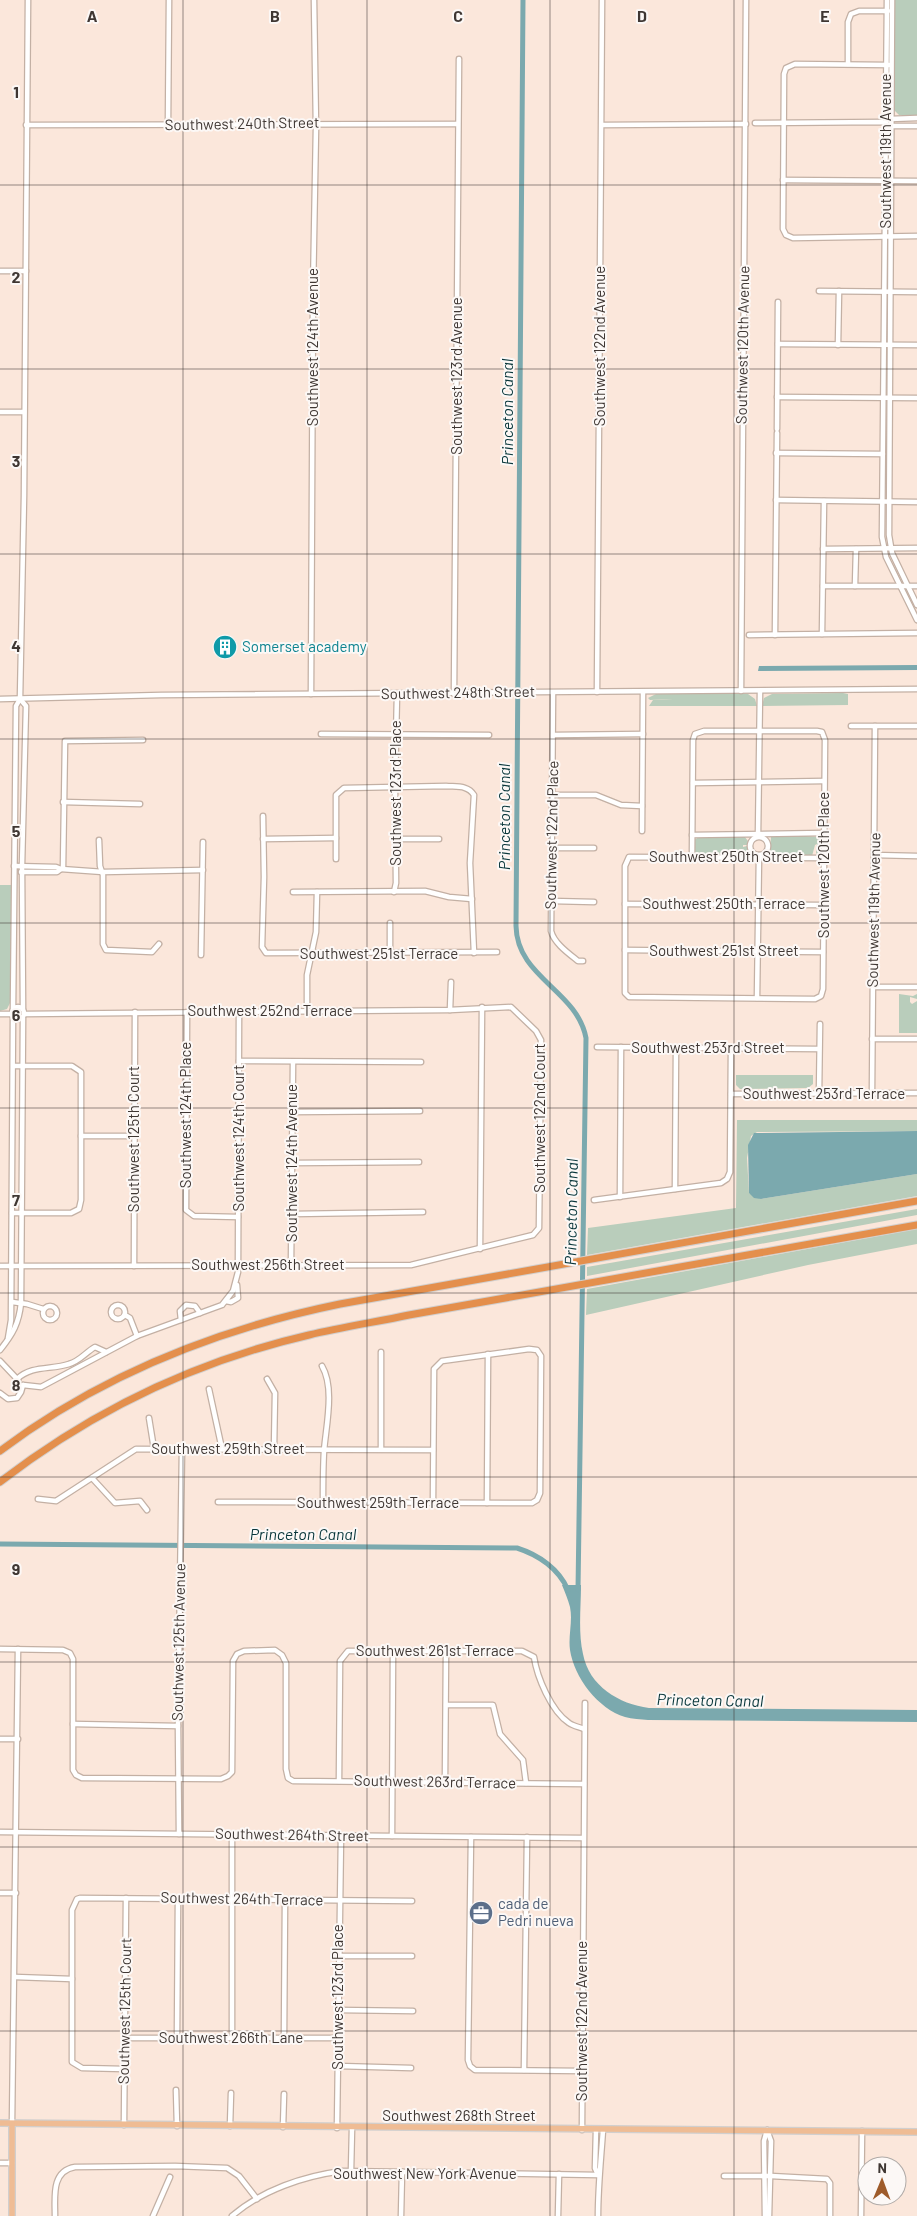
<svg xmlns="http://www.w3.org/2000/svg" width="917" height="2216" viewBox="0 0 917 2216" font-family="Barlow,sans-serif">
  <rect width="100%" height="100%" fill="#fbe7db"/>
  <g fill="#b9cdbb">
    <polygon points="894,0 917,0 917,115 899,115 893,109"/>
    <polygon points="843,693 848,694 848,705 762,706 764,698 772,694"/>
    <polygon points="656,694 748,694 755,699 757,706 649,706 653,700 673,699 650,700 648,698"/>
    <polygon points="790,835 820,837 821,853 818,855 816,853 817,844 815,845 812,856 772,854 770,850 771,837 788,836 789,837"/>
    <polygon points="744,836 748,841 747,845 743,845 743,847 747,846 747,850 743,855 698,855 695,852 694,840 699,837"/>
    <polygon points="0,885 12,885 11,1001 7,1009 0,1011"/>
    <polygon points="899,994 913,996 917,994 917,999 910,997 910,1002 912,1004 917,1001 917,1033 899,1033"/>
    <polygon points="736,1075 813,1075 813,1084 808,1088 740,1089 736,1085"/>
    <polygon points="737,1120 917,1120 917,1131 757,1132 751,1136 747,1158 749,1193 761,1199 917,1174 917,1196 587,1255 588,1228 736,1208"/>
    <polygon points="917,1209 917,1215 587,1276 587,1267"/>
    <polygon points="917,1229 917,1244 808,1265 586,1315 587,1289"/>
  </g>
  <g fill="#7ba9ae">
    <polygon points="917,665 917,670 758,671 759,666"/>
    <polygon points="917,1131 917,1174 761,1199 754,1198 749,1193 748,1145 754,1133"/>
    <path d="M 562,1585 L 581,1585 C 581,1607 578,1632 583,1654 C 589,1686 619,1704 649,1708 L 917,1710 L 917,1722 L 648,1720 C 641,1719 632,1719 625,1717 C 598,1709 574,1677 570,1650 C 568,1636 573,1621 570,1607 C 568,1600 565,1592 562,1585 Z"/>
  </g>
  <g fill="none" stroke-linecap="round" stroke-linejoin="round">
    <g stroke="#7ba9ae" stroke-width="5">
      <path d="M 523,0 L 516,926 C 517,978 577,990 586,1038 L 578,1590"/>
      <path d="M 0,1544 L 517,1548 C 539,1555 559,1569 568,1590"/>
    </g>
    <g stroke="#c3b0a4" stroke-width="7">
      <g id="minor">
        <polyline points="887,0 882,537 886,557 917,620"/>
        <polyline points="892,0 889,535 892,553 917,605"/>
        <polyline points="848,64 848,22 851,14 859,11 888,11"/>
        <polyline points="889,65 795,64 786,68 784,74 783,229 786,235 793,238 917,236"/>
        <polyline points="890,119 917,118"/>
        <polyline points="755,123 882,122 892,126 917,126"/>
        <polyline points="26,125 457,124"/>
        <polyline points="168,125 169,0"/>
        <polyline points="602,125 746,124"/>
        <polyline points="783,180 917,181"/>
        <polyline points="0,271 26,271"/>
        <polyline points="819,291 917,292"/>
        <polyline points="778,344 917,345"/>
        <polyline points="838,345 839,291"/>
        <polyline points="777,397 917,398"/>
        <polyline points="0,412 24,412"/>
        <polyline points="777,429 778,302"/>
        <polyline points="776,453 883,454"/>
        <polyline points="776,500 917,502"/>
        <polyline points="823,549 917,548"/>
        <polyline points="823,586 917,586"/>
        <polyline points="855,586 856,549"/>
        <polyline points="822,634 824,501"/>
        <polyline points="749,635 917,633"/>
        <polyline points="775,635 777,433"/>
        <polyline points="741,691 746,0"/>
        <polyline points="597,692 602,0"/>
        <path d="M 553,693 L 551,931 C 554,943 568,953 578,961 L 583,961"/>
        <polyline points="311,694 313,292 316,127 314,0"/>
        <polyline points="454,694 459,59"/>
        <polyline points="0,699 161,695 917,689"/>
        <polyline points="20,699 26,706 22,866 23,1009"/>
        <polyline points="851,726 917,726"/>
        <polyline points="321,734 489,735"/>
        <polyline points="553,735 643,734"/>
        <polyline points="693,783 824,781"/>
        <polyline points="553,795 596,795 621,805 642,806"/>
        <polyline points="63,802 140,804"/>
        <polyline points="263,816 264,877 262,947 266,953 497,952"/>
        <polyline points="642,831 643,692"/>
        <polyline points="692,835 824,833"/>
        <polyline points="758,836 760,691"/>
        <circle cx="759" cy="846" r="9"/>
        <polyline points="263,839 336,838"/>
        <polyline points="396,839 439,839"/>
        <polyline points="99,840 100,866 103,875 103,944 106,950 152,952 159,944"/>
        <polyline points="552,848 594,848"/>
        <polyline points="874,855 917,856"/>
        <polyline points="692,857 693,740 695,734 704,731 817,731 822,732 825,740 823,989 821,996 815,999 629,997 625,993 625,866 629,857 824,858"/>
        <path d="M 336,859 L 336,795 L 344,788 L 446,786 C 457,787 468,785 474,795 L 470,863 L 474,953"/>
        <polyline points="14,866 56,867 61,869 103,872 203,870"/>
        <polyline points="63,868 65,741 143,740"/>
        <polyline points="21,872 57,872 61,869"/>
        <polyline points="293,892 425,891 449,897 472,899"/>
        <polyline points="394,892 396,883 395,786 397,694"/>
        <polyline points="552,901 594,902"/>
        <polyline points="625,904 823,905"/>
        <polyline points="625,950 823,952"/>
        <polyline points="390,953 390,923"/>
        <polyline points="201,955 203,842"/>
        <polyline points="873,987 917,987"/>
        <polyline points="757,998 759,855"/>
        <circle cx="18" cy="1013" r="6"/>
        <polyline points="13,1010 16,706 20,699 24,496 28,0"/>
        <polyline points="450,1010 451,982"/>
        <polyline points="307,1011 307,975 316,932 317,892"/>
        <polyline points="187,1012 186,1210 194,1216 238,1217"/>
        <polyline points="0,1014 12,1014"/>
        <polyline points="872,1039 917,1039"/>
        <polyline points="597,1047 819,1049"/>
        <polyline points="239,1061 421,1062"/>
        <polyline points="872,1093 875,726"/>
        <polyline points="731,1094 917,1093"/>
        <polyline points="819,1094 820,1024"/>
        <polyline points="292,1112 420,1111"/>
        <polyline points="81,1136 135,1136"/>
        <polyline points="293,1163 419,1162"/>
        <polyline points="675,1189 676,1048"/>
        <polyline points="620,1197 621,1047"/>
        <polyline points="594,1200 721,1183 727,1179 730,1172 731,1048"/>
        <polyline points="12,1213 71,1213 79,1209 81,1200 81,1072 72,1066 14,1066"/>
        <polyline points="293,1214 423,1212"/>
        <polyline points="480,1249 482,1007"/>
        <polyline points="291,1265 293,1062"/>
        <polyline points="0,1266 411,1265 533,1235 539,1228 541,1040 536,1031 511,1007 450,1010 25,1014"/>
        <polyline points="134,1266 135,1012"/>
        <polyline points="226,1301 231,1302 238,1298 237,1285"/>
        <polyline points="12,1302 27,1304 43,1309"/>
        <circle cx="118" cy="1312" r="7"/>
        <circle cx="50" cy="1313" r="7"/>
        <polyline points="125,1315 130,1318 137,1336"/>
        <polyline points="181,1320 180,1311 186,1305 195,1306 200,1313"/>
        <polyline points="8,1338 11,1320 13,1016"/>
        <path d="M 0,1350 C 13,1334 19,1323 21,1303 L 23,1018"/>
        <polyline points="381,1352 381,1449"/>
        <polyline points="0,1361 18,1380"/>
        <path d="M 322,1366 C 335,1388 326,1426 324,1451 C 323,1468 323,1486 323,1503"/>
        <path d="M 17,1379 C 32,1365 51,1370 69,1364 C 80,1361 86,1352 95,1347 L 106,1352"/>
        <polyline points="267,1379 275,1393 274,1449"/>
        <polyline points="23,1385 41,1387 137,1336 222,1305 233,1291 238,1272 239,1011"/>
        <polyline points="209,1389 222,1449"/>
        <polyline points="0,1393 8,1399 17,1398 21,1392 23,1385"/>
        <polyline points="149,1418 154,1449"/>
        <polyline points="92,1478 115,1503 140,1501 147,1510"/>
        <polyline points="38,1499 56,1501 136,1449 433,1450"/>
        <path d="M 218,1502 C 322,1503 427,1503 532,1503 L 537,1500 L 540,1493 L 541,1356 L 537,1350 L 529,1349 L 442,1361 L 434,1369 L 433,1503"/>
        <polyline points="487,1503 488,1354"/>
        <polyline points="0,1649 63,1650 70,1653 73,1659 73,1770 76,1775 82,1778 221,1779 228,1776 232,1772 233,1661 237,1654 244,1651 275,1650 282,1655 286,1663 286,1769 288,1778 293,1781 584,1784"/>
        <polyline points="446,1705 493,1705 500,1734 523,1760 526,1783"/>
        <polyline points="73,1724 178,1726"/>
        <polyline points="0,1739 18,1739"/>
        <path d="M 339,1781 L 340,1661 L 348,1651 L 522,1651 L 534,1657 C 537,1677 551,1711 569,1723 C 573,1726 579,1727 584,1729"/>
        <polyline points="445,1782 446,1651"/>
        <polyline points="0,1832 583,1838"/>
        <polyline points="179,1834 178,1726 182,1449"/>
        <polyline points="232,1834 232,2038"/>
        <polyline points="392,1836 393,1651"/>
        <polyline points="471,1837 468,2060 470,2066 475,2070 583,2071"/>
        <polyline points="0,1893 16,1893"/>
        <polyline points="339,1956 412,1956"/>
        <polyline points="15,1977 72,1979"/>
        <polyline points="338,2010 413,2011"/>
        <polyline points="125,2038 338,2038"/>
        <polyline points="177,2038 178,1898"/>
        <polyline points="284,2038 285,1900"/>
        <polyline points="338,2066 411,2068"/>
        <polyline points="124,2069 82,2068 72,2062 72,1910 77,1899 80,1898 412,1901"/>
        <polyline points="524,2070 527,1837"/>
        <polyline points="176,2090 177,2126"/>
        <polyline points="12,2124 18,1649"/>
        <polyline points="124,2125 126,1898"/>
        <polyline points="230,2126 231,2093"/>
        <polyline points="283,2127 284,2094"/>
        <polyline points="337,2128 341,1835"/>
        <polyline points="582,2130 585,1703"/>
        <polyline points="596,2130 595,2168 598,2175"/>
        <polyline points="767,2130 771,2141 769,2216"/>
        <polyline points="0,2163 12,2163"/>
        <polyline points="351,2171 352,2128"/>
        <polyline points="724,2176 771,2176 827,2179 830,2183 830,2216"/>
        <path d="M 55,2216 C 55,2197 51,2171 75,2167 L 175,2166 L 227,2168 L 239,2176 L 257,2199"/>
        <polyline points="153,2216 170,2177"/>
        <path d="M 232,2216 C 262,2190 304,2176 342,2171 L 598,2175"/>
        <polyline points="401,2216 402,2172"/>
        <polyline points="558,2216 559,2174"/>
        <path d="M 598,2216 C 598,2187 601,2159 603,2130"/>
        <polyline points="765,2216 764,2141 767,2130"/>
        <polyline points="861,2216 862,2131"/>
      </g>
    </g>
    <g stroke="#d1cfce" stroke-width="8">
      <g id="major">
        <polyline points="0,2123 917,2132"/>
        <polyline points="12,2216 12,2124"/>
      </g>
    </g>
    <g stroke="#d1cfce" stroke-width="9">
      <g id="highway">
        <path d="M 0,1451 C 101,1375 218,1329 340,1304 L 917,1201"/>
        <path d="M 0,1482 C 92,1411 196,1361 309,1335 C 342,1327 376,1322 409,1315 L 917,1225"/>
      </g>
    </g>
    <use href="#minor" stroke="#fff" stroke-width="4.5"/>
    <use href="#major" stroke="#efbc94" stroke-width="5.5"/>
    <use href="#highway" stroke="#e48f4c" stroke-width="7"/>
  </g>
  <path fill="none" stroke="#3f3733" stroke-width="1" stroke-opacity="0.55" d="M 183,0 L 183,2216M 367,0 L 367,2216M 550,0 L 550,2216M 734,0 L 734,2216M 0,185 L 917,185M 0,369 L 917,369M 0,554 L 917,554M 0,739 L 917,739M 0,923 L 917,923M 0,1108 L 917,1108M 0,1293 L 917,1293M 0,1477 L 917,1477M 0,1662 L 917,1662M 0,1847 L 917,1847M 0,2031 L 917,2031"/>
  <defs>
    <g id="building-disc" transform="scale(1.25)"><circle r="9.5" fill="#0f9aa8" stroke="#fcf8f6"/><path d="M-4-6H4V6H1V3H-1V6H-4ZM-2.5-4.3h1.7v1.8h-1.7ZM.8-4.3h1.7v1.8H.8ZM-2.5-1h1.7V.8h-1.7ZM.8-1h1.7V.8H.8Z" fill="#fff"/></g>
    <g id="office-disc" transform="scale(1.25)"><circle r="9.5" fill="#5c6f8a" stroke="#fcf8f6"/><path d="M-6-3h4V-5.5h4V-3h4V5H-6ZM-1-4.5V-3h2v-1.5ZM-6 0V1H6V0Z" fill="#fff"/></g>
  </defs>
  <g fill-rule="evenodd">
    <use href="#building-disc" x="225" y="647"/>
    <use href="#office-disc" x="481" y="1913"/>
  </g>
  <g text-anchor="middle" stroke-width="4" stroke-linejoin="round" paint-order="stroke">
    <g font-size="15" fill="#3f3733" stroke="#fcf8f6">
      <text transform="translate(242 124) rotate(-1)" y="5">Southwest 240th Street</text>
      <text transform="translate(886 151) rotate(-90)" y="5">Southwest 119th Avenue</text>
      <text transform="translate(743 345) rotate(-89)" y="5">Southwest 120th Avenue</text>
      <text transform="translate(600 346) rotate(-90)" y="5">Southwest 122nd Avenue</text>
      <text transform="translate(313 347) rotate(-90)" y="5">Southwest 124th Avenue</text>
      <text transform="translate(457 376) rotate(-90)" y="5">Southwest 123rd Avenue</text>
      <text transform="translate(458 693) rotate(-1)" y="5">Southwest 248th Street</text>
      <text transform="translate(396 793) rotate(-90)" y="5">Southwest 123rd Place</text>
      <text transform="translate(552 835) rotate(-89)" y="5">Southwest 122nd Place</text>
      <text x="726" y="862">Southwest 250th Street</text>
      <text transform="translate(824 865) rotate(-90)" y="5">Southwest 120th Place</text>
      <text x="724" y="909">Southwest 250th Terrace</text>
      <text transform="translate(874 910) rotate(-89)" y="5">Southwest 119th Avenue</text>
      <text x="724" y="956">Southwest 251st Street</text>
      <text x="379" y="959">Southwest 251st Terrace</text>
      <text x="270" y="1016">Southwest 252nd Terrace</text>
      <text x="708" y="1053">Southwest 253rd Street</text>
      <text x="824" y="1099">Southwest 253rd Terrace</text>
      <text transform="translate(186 1115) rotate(-90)" y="5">Southwest 124th Place</text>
      <text transform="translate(540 1118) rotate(-90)" y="5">Southwest 122nd Court</text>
      <text transform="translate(239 1138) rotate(-90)" y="5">Southwest 124th Court</text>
      <text transform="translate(134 1139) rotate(-90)" y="5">Southwest 125th Court</text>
      <text transform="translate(292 1163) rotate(-90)" y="5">Southwest 124th Avenue</text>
      <text x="268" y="1270">Southwest 256th Street</text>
      <text x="228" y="1454">Southwest 259th Street</text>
      <text x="378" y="1508">Southwest 259th Terrace</text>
      <text transform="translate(179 1642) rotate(-89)" y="5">Southwest 125th Avenue</text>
      <text x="435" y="1656">Southwest 261st Terrace</text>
      <text transform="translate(435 1782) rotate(1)" y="5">Southwest 263rd Terrace</text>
      <text transform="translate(292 1835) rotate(1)" y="5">Southwest 264th Street</text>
      <text transform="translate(242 1899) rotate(1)" y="5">Southwest 264th Terrace</text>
      <text transform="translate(338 1997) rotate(-90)" y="5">Southwest 123rd Place</text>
      <text transform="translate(125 2011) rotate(-89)" y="5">Southwest 125th Court</text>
      <text transform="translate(582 2021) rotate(-90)" y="5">Southwest 122nd Avenue</text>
      <text x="231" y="2043">Southwest 266th Lane</text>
      <text x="459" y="2121">Southwest 268th Street</text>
      <text x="425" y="2179">Southwest New York Avenue</text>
    </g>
    <g font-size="15" fill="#0d838f" stroke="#fcf8f6" text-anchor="start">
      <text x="242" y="652">Somerset academy</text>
    </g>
    <g font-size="15" fill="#4e5e75" stroke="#fcf8f6" text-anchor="start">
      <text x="498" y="1909">cada de<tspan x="498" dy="17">Pedri nueva</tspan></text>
    </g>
    <g font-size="16" font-style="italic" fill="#09373b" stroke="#fcf8f6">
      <text transform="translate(507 412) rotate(-90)" y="6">Princeton Canal</text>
      <text transform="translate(504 817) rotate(-90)" y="6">Princeton Canal</text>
      <text transform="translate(571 1212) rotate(-89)" y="6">Princeton Canal</text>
      <text x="303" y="1540">Princeton Canal</text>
      <text transform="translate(710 1700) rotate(1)" y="6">Princeton Canal</text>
    </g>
  </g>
  <g font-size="16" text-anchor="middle" font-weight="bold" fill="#3f3733" stroke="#fcf8f6" stroke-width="4" stroke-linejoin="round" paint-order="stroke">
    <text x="92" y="22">A</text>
    <text x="275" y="22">B</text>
    <text x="458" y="22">C</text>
    <text x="642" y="22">D</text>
    <text x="825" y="22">E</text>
    <text x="16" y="98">1</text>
    <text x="16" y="283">2</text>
    <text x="16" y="467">3</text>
    <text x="16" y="652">4</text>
    <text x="16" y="837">5</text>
    <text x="16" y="1021">6</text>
    <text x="16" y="1206">7</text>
    <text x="16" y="1391">8</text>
    <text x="16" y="1575">9</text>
  </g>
  <g transform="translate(882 2181) rotate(1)"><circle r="24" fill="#fcf8f6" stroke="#b0aba8"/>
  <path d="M0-4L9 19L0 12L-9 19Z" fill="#9e5b2a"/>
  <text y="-8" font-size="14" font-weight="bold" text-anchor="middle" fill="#3f3733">N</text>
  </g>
</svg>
